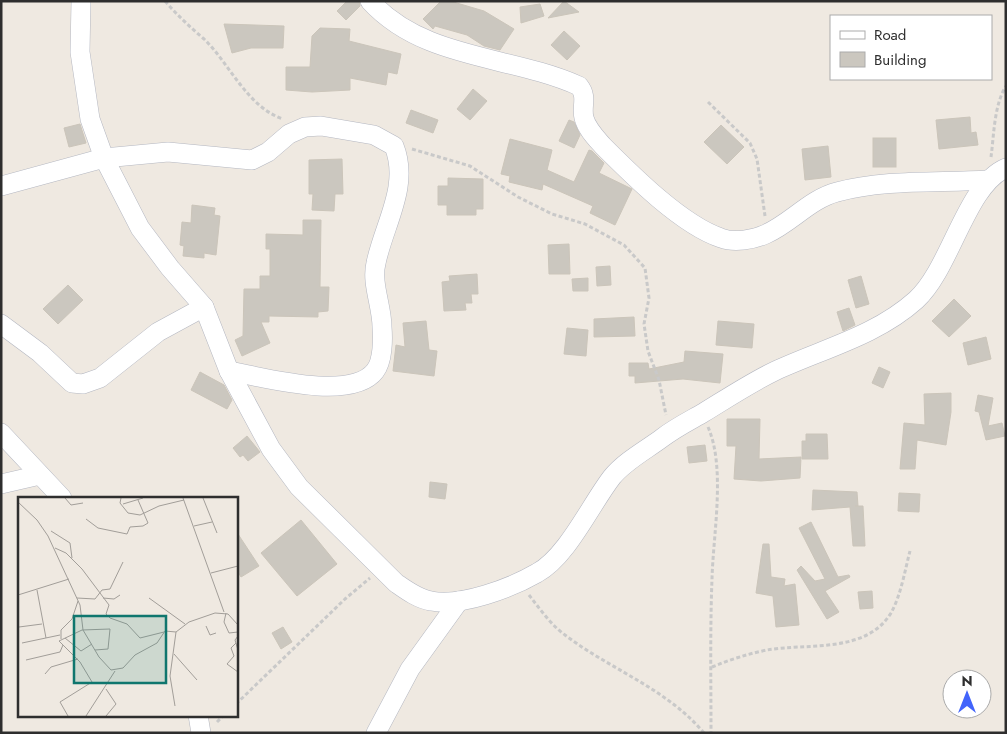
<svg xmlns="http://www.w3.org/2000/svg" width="1007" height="734" viewBox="0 0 1007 734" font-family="Jost,sans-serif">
  <rect width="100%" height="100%" fill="#efe9e1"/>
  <g fill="#cbc7bf" stroke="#cbc5ba">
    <polygon points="347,1 359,1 360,6 346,20 337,11"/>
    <polygon points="441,1 450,1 484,11 514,29 500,50 484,46 467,35 435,26 433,29 423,19"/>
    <polygon points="564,1 579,12 548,18"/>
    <polygon points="540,4 544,16 521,23 520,7"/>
    <polygon points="224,24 284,26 283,48 251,48 232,53"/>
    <polygon points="320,28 350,29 349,41 401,54 397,74 388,72 386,85 350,78 350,90 312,92 286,90 286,67 310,67 312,36"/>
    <polygon points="564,31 580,46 567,60 551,45"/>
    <polygon points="473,89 487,101 470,120 457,109"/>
    <polygon points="411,110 438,120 433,133 406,123"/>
    <polygon points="970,117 971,133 976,132 978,145 939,149 936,120"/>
    <polygon points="569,120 574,122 580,135 574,148 559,141"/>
    <polygon points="80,124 86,143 69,147 64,128"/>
    <polygon points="721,125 744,147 727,164 704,142"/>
    <rect x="873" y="138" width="23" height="29"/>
    <polygon points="510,139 552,150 547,170 574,182 589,150 592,151 604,163 599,173 632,189 615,225 590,213 593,206 543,184 542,190 509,182 510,176 501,174"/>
    <polygon points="828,146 831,177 805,180 802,149"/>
    <polygon points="342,159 343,194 335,194 334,211 312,210 313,194 309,194 309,160"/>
    <polygon points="448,178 483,179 483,209 476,209 476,215 447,215 447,205 438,205 438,186 448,186"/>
    <polygon points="192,205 215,208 214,215 220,216 216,255 204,253 204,258 183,256 184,246 180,245 182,222 191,223"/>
    <polygon points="303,220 321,220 320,287 329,287 328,311 318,312 318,317 269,316 269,322 261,322 270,343 242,356 235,340 243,336 244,289 260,289 260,276 270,276 270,249 266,249 266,234 303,235"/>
    <polygon points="569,244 570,274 549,274 548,245"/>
    <polygon points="610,266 611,285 597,286 596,267"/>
    <polygon points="477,274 478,294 471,294 472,303 465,303 466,310 444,311 442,282 450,281 449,276"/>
    <polygon points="861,276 869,304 856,308 848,280"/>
    <polygon points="588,278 588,291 573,291 572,279"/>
    <polygon points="68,285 83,300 58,324 43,309"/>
    <polygon points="954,299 971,316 949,337 932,321"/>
    <polygon points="849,308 855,325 843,331 837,312"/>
    <polygon points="634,317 635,336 594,337 594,319"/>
    <polygon points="426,321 429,350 437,351 434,376 393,371 396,345 405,347 403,323"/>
    <polygon points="718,321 754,324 752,348 716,345"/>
    <polygon points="567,328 588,330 586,356 564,354"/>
    <polygon points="986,337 991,359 968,365 963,343"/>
    <polygon points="685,351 723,354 720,383 683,379 635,383 635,376 629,376 629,363 648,363 649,369 684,362"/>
    <polygon points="879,367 890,372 883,388 872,383"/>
    <polygon points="200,372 224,385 232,400 227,409 191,390"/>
    <polygon points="951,393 951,412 946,445 917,440 915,469 900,469 904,423 925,425 924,394"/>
    <polygon points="978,395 993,398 988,426 1002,423 1005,436 986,440 979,412 975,411"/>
    <polygon points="727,419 760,419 759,459 801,457 800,478 761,481 734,479 736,446 727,446"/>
    <polygon points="806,434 827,434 828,459 802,459 802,441 806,441"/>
    <polygon points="247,436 260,452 248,461 243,455 240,457 233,448"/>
    <polygon points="705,445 707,461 689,463 687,447"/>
    <polygon points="430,482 447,484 445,499 429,497"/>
    <polygon points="813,490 857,492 858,506 855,506 863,506 865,546 853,546 850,507 812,510"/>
    <polygon points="899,493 920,494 919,512 898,511"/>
    <polygon points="301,520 337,564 297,596 261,553"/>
    <polygon points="811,522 838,577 849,575 850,577 825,591 839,612 827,619 797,570 801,566 815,581 825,579 799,528"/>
    <polygon points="236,531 259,566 241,577 236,569"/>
    <polygon points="763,544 769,544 771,577 785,579 784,586 795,584 799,625 776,627 773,596 756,593"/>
    <polygon points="872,591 873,608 860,609 858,592"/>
    <polygon points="283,627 292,642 281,649 272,633"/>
  </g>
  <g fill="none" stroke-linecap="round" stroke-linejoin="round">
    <g stroke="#b4b7c1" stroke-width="20">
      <g id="minor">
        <path d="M 81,1 L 80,52 L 90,119 L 104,158 L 140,228 L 170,268 L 204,307 L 229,371 L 271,449 L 299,487 L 396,583 C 406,590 418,599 431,601 C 461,607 511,588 537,573 C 567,557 591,504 612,477 C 625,461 646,450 662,438 C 675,428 689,421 703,413 C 726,399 750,383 775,371 C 822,349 876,336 916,300 C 951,268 966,185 1006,168"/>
        <path d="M 370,1 C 424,60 510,55 579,86 C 588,97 581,106 584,118 C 587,129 596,138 603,146 C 633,176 682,225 721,238 C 734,243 753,240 766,234 C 791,223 810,199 837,192 C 885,179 939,183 988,180"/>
        <path d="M 1,186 L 104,158 L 168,152 L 252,160 L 268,152 L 289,134 L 305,127 L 321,126 L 374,135 L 394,146 C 410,186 384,224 376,263 C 371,283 382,306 382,327 C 383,339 383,361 375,371 C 351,402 262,377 229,371"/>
        <polyline points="1,324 40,353 72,383 83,384 100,378 158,332 204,307"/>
        <polyline points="1,433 62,498"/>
        <polyline points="1,484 40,475"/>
        <polyline points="198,715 201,733"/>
        <polyline points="376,733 410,669 459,601"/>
      </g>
    </g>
    <g stroke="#c9c9c9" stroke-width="3" stroke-dasharray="4 2.5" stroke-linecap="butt">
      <path d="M 165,1 C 177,15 190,27 204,39 C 230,64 247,107 283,119"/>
      <polyline points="708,102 750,143 757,159 765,216"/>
      <polyline points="412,149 470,166 518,197 552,214 585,224 624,245 645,268 649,298 644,324 648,351 659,380 666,415"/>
      <path d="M 991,157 C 994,135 994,105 1006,86"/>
      <path d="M 708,427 C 726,468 713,535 712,579 C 710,630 711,682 711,733"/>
      <path d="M 529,595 C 540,609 551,625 565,635 C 611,670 666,688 704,733"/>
      <path d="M 712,667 C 729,660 747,654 767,650 C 806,643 866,654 891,613 C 901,595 905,570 910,551"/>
      <polyline points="236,704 345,599 370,578"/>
      <polyline points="217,722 224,715"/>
    </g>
    <use href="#minor" stroke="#fff" stroke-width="19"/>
  </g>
  <g transform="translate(18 497)">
    <rect width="220" height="220" fill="#efe9e1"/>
    <path fill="none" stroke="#a29e99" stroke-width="1" d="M 47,1 L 53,8 L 65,6M 103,1 L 102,6 L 110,16 L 122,18 L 141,9 L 166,3M 165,1 L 206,115M 185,1 L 199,36M 0,5 L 19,23 L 30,39 L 62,108 L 65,133 L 81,160 L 93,173 L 105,171 L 117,158 L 139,146 L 147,134 L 158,135 L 171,125 L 197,116 L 210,117 L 220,128M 105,7 L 125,1M 68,22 L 80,31 L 109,37 L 112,30 L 125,29 L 130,26 L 120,3M 176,29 L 194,25M 33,34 L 52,46 L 54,61M 37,51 L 48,56 L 64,72 L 91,108 L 88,117 L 92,121 L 109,127 L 122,141 L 146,135M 193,76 L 220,69M 19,93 L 28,141M 0,98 L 51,82M 59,101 L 77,102 L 84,93 L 92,92 L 105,65M 85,101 L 96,102 L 102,98M 131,101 L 167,127M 208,116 L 206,125 L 211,136 L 220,135M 188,129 L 192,138 L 198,136M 1,130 L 24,127M 220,139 L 217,143 L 220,153M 47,141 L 63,154 L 74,147M 43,142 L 43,133 L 54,122 L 60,104M 4,146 L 42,138M 218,146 L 213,151 L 216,159 L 209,167 L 220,175M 156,157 L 179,183M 8,163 L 42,155 L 45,148M 27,177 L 33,170 L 60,162M 88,192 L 98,207 L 88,219M 157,209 L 152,179 L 158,135M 50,219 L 42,205 L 74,185 L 62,165 L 41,144 L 64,133 L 92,132 L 90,152 L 77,153M 68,219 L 97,174"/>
    <path fill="#0f766e" fill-opacity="0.15" stroke="#0f766e" stroke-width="2.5" d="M 56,119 L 148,119 L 148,186 L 56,186 Z"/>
    <rect width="220" height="220" fill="none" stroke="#2e2e2e" stroke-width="2.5"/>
  </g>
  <rect width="1007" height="734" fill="none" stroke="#2e2e2e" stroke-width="5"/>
  <rect x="830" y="15" width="162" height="65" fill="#ffffff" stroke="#ababab"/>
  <rect x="840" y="31" width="25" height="8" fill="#ffffff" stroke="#ababab"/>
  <text x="874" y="40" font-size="15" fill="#2e2e2e">Road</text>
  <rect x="840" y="52" width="25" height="15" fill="#cbc7bf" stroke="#ababab"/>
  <text x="874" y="65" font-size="15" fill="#2e2e2e">Building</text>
  <g transform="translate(967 694)"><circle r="24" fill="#ffffff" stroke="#ababab"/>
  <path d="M0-4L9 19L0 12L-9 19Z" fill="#4264fb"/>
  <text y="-8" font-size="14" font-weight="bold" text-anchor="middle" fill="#2e2e2e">N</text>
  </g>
</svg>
